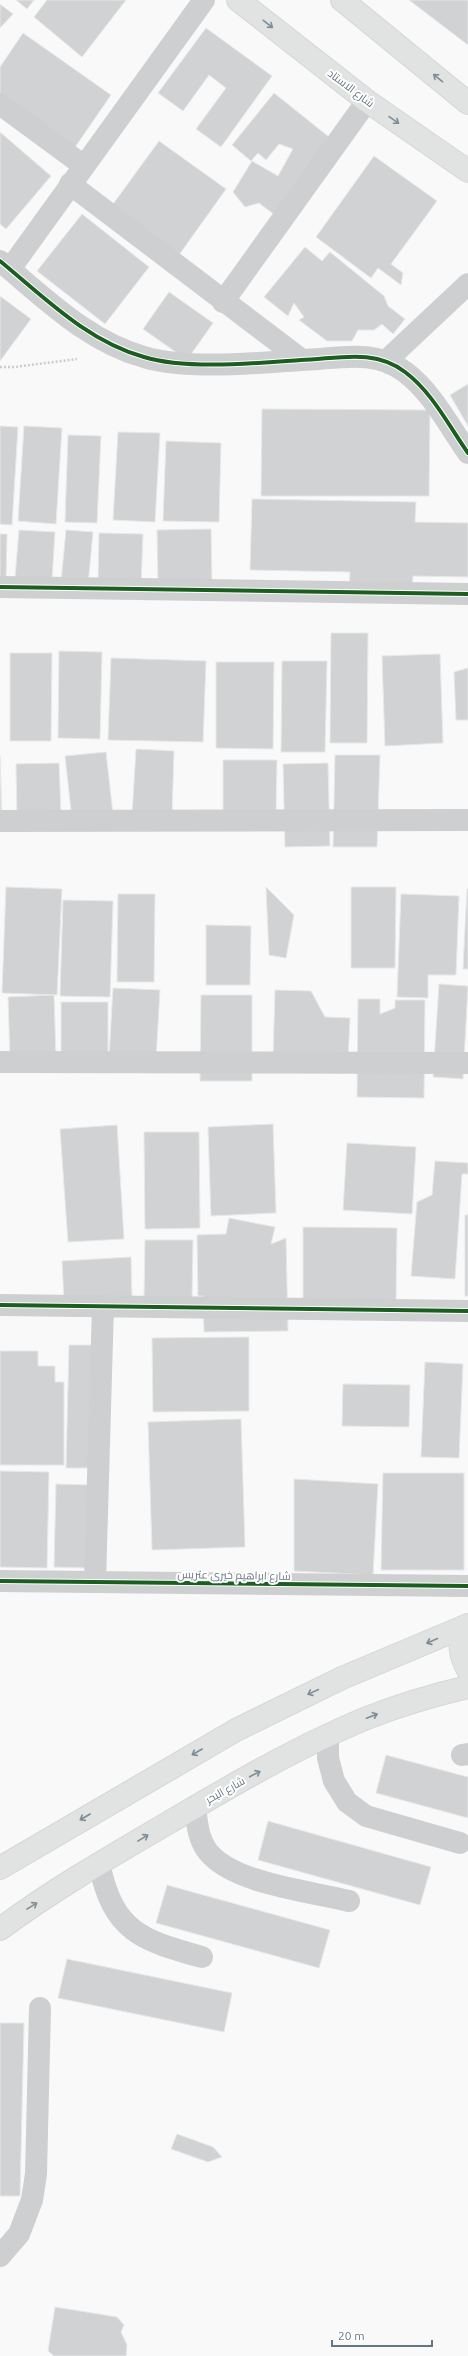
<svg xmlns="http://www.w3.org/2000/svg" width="468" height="2356" viewBox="0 0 468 2356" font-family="Ubuntu,Cairo,sans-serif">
  <rect width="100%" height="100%" fill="#f9f9f9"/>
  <g fill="#d0d2d3" stroke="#e8e8e8">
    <polygon points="16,0 34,0 27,9"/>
    <polygon points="47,0 126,0 82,57 34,17"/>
    <polygon points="409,0 468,0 468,45"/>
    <polygon points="0,4 13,14 0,28"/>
    <polygon points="206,28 272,76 221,147 196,129 226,88 209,75 183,111 158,93"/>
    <polygon points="23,33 111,95 71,153 0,96 0,67"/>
    <polygon points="274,93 334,141 280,219 259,203 245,207 233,192 252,161 278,176 293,149 279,144 266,160 258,153 251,161 232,145"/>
    <polygon points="0,132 51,176 6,229 0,224"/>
    <polygon points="159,141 226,189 179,255 111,207"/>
    <polygon points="374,156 437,201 391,264 403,273 401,285 378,268 371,278 316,237"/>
    <polygon points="82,214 149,267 105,324 37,271"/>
    <polygon points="305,247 322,261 330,252 384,296 388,306 405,319 393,334 382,324 374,330 358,330 352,341 327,341 299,320 304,317 294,303 288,316 264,297"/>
    <polygon points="169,292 213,323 187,360 143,329"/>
    <polygon points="0,296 31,319 0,361"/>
    <polygon points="468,384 468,426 450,395"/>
    <polygon points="262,409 430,410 429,496 261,496"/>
    <polygon points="0,426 18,427 12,525 0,524"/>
    <polygon points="24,426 62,428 56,524 18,521"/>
    <polygon points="118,432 160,433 155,522 113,520"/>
    <polygon points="68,435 101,436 97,523 65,522"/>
    <polygon points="166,441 221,443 219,522 163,521"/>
    <polygon points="252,499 416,502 415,522 468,523 468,577 413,576 412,590 349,589 350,572 250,570"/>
    <polygon points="211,529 212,582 158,583 157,530"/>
    <polygon points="19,530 55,532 52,580 15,578"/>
    <polygon points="66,530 93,532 88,585 61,582"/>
    <polygon points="99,533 143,534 141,584 98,583"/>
    <polygon points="0,534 7,534 6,579 0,578"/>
    <polygon points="331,633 368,633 367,743 330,743"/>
    <polygon points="59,651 102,652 100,739 58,738"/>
    <polygon points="10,653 52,653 51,741 10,741"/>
    <polygon points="440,654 443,743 385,746 382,656"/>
    <polygon points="111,658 206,661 203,742 108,740"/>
    <polygon points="282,661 327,661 325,752 281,752"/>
    <polygon points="216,662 274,662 273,749 216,748"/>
    <polygon points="468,668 468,720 456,720 454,672"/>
    <polygon points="136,749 174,751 172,817 132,816"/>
    <polygon points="106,752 113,814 72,819 65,756"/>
    <polygon points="335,755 380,755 377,847 333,847"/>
    <polygon points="0,756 2,816 0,816"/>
    <polygon points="223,760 277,760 276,812 223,812"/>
    <polygon points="59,763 61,814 17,816 16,764"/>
    <polygon points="328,763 330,846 285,847 283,764"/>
    <polygon points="6,887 62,889 57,995 2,993"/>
    <polygon points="266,887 294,915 286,958 269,955"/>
    <polygon points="351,887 396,887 395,968 351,968"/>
    <polygon points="467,889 468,889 468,969 463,969"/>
    <polygon points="118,894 155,894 154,982 117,982"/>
    <polygon points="401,894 459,896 456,975 428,975 428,998 397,997"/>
    <polygon points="63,900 113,901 110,997 60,996"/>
    <polygon points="206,925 251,926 250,985 206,985"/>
    <polygon points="439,984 468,986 463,1079 433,1077"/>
    <polygon points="113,988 160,990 156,1059 109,1057"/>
    <polygon points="275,990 311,991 325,1017 350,1018 348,1061 273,1058"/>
    <polygon points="54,995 56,1057 10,1058 8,997"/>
    <polygon points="201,995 252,995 252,1081 200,1081"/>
    <polygon points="358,999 380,999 380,1014 395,1008 395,1000 425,1000 424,1098 357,1097"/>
    <polygon points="61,1002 108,1002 108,1057 61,1058"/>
    <polygon points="273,1124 276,1213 211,1216 208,1127"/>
    <polygon points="117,1125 124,1239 68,1242 60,1129"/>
    <polygon points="144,1132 199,1132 200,1228 145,1229"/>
    <polygon points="347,1143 416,1147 412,1214 343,1210"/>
    <polygon points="435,1161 468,1163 468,1174 462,1174 455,1279 411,1276 417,1202 432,1195"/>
    <rect x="465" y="1215" width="3" height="81"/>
    <polygon points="229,1218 275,1227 271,1244 286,1238 288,1331 204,1332 203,1296 198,1296 197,1235 226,1234"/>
    <polygon points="303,1227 397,1228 396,1302 303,1301"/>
    <polygon points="145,1240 193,1240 192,1298 144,1298"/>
    <polygon points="131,1257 132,1298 64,1301 62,1261"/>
    <polygon points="249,1337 249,1411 153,1412 152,1338"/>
    <polygon points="69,1345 97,1345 94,1468 66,1468"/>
    <polygon points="0,1351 38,1351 38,1366 55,1366 55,1382 64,1382 64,1465 0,1465"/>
    <polygon points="425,1362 463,1364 459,1458 421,1457"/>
    <polygon points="343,1384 410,1385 409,1427 342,1426"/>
    <polygon points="241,1419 245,1547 152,1550 148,1422"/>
    <polygon points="0,1471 49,1472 47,1568 0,1567"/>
    <polygon points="383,1473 464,1473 464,1570 381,1570"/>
    <polygon points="294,1479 378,1484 373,1575 294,1571"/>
    <polygon points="56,1484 91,1485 88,1568 54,1567"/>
    <polygon points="386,1755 468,1777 468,1818 376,1793"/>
    <polygon points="268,1821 431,1867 420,1905 258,1860"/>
    <polygon points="167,1885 330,1930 319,1968 156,1923"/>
    <polygon points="67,1959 232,1993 224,2032 58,1998"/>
    <polygon points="0,2023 24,2023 20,2196 0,2196"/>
    <polygon points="177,2134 213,2147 222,2157 208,2162 171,2149"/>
    <polygon points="55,2307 117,2317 124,2325 121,2332 127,2345 126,2356 54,2356 48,2351"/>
  </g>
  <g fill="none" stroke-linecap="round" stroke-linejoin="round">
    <g stroke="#d5d6d7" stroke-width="24">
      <g id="major">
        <polyline points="238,0 367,101 468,171"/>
        <polyline points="342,0 468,103"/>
        <path d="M 464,1627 C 459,1644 459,1654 468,1670"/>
        <polyline points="0,1868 236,1730 342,1678 468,1625"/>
        <path d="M 0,1929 C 50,1892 103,1861 156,1830 C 224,1790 294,1748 367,1718 C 400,1705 434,1695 468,1687"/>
      </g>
    </g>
    <polyline stroke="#cbcccd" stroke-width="2.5" stroke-dasharray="2 2" stroke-linecap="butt" points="0,367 15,367 77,359"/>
    <g stroke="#cecfd0" stroke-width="22">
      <polyline points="0,104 84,166"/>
      <polyline points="70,184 302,360"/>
      <path d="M 0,261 C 45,298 87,341 144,357 C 186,370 257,363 301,360 C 337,359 374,348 405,372 C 432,392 449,426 468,453"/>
      <polyline points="10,269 204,0"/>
      <polyline points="223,302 367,101"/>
      <polyline points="387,360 468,284"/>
      <polyline points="0,587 468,594"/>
      <polyline points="0,821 468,820"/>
      <polyline points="0,1062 468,1063"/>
      <polyline points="0,1305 468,1311"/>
      <polyline points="0,1581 468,1586"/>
      <polyline points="95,1582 103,1306"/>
      <polyline points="328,1737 328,1758 334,1781 347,1802 366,1816 460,1843"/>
      <polyline points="462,1755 468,1754"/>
      <path d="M 195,1807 C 197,1823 198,1840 209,1853 C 236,1884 309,1891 349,1901"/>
      <path d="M 99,1863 C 113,1932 141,1940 202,1957"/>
      <polyline points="0,2256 19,2234 32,2200 36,2174 40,2008"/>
    </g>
    <use href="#major" stroke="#e1e2e2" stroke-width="22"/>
    <g stroke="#fff" stroke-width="6">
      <g id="cycleway">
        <path d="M 0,261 C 45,298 87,341 144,357 C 186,370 257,363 301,360 C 337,359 374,348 405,372 C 432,392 449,426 468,453"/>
        <polyline points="0,587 468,594"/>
        <polyline points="0,1305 468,1311"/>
        <polyline points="0,1581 468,1586"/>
      </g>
    </g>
    <use href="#cycleway" stroke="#1b5e20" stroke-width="4"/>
  </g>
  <defs><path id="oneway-shaft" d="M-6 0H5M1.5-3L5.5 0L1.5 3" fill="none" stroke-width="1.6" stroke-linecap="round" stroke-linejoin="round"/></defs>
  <g stroke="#7e8c96">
    <use href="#oneway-shaft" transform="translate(268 24) rotate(38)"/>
    <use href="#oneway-shaft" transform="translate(438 78) rotate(-141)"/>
    <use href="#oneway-shaft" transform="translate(394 120) rotate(35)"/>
    <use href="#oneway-shaft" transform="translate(432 1641) rotate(156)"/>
    <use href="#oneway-shaft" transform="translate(313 1692) rotate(155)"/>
    <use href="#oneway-shaft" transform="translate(372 1716) rotate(-21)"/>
    <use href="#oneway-shaft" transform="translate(197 1752) rotate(150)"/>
    <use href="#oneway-shaft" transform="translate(255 1774) rotate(-28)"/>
    <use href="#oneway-shaft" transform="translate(85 1817) rotate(150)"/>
    <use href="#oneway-shaft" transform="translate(143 1838) rotate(-31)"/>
    <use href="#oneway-shaft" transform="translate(32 1906) rotate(-32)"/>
  </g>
  <g text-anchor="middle" stroke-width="4" stroke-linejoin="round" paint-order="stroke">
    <g font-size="11" fill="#657683" stroke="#fff">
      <text transform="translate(351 88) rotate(37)" y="4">شارع الاستاد</text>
      <text transform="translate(234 1575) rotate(1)" y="4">شارع ابراهيم خيرى عتريس</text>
      <text transform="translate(225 1790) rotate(-29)" y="4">شارع البحر</text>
    </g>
  </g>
  <path d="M332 2340v6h100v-6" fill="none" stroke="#657683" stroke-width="2"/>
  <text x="338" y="2340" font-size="12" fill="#657683" stroke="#ffffff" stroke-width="3" paint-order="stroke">20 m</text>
</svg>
